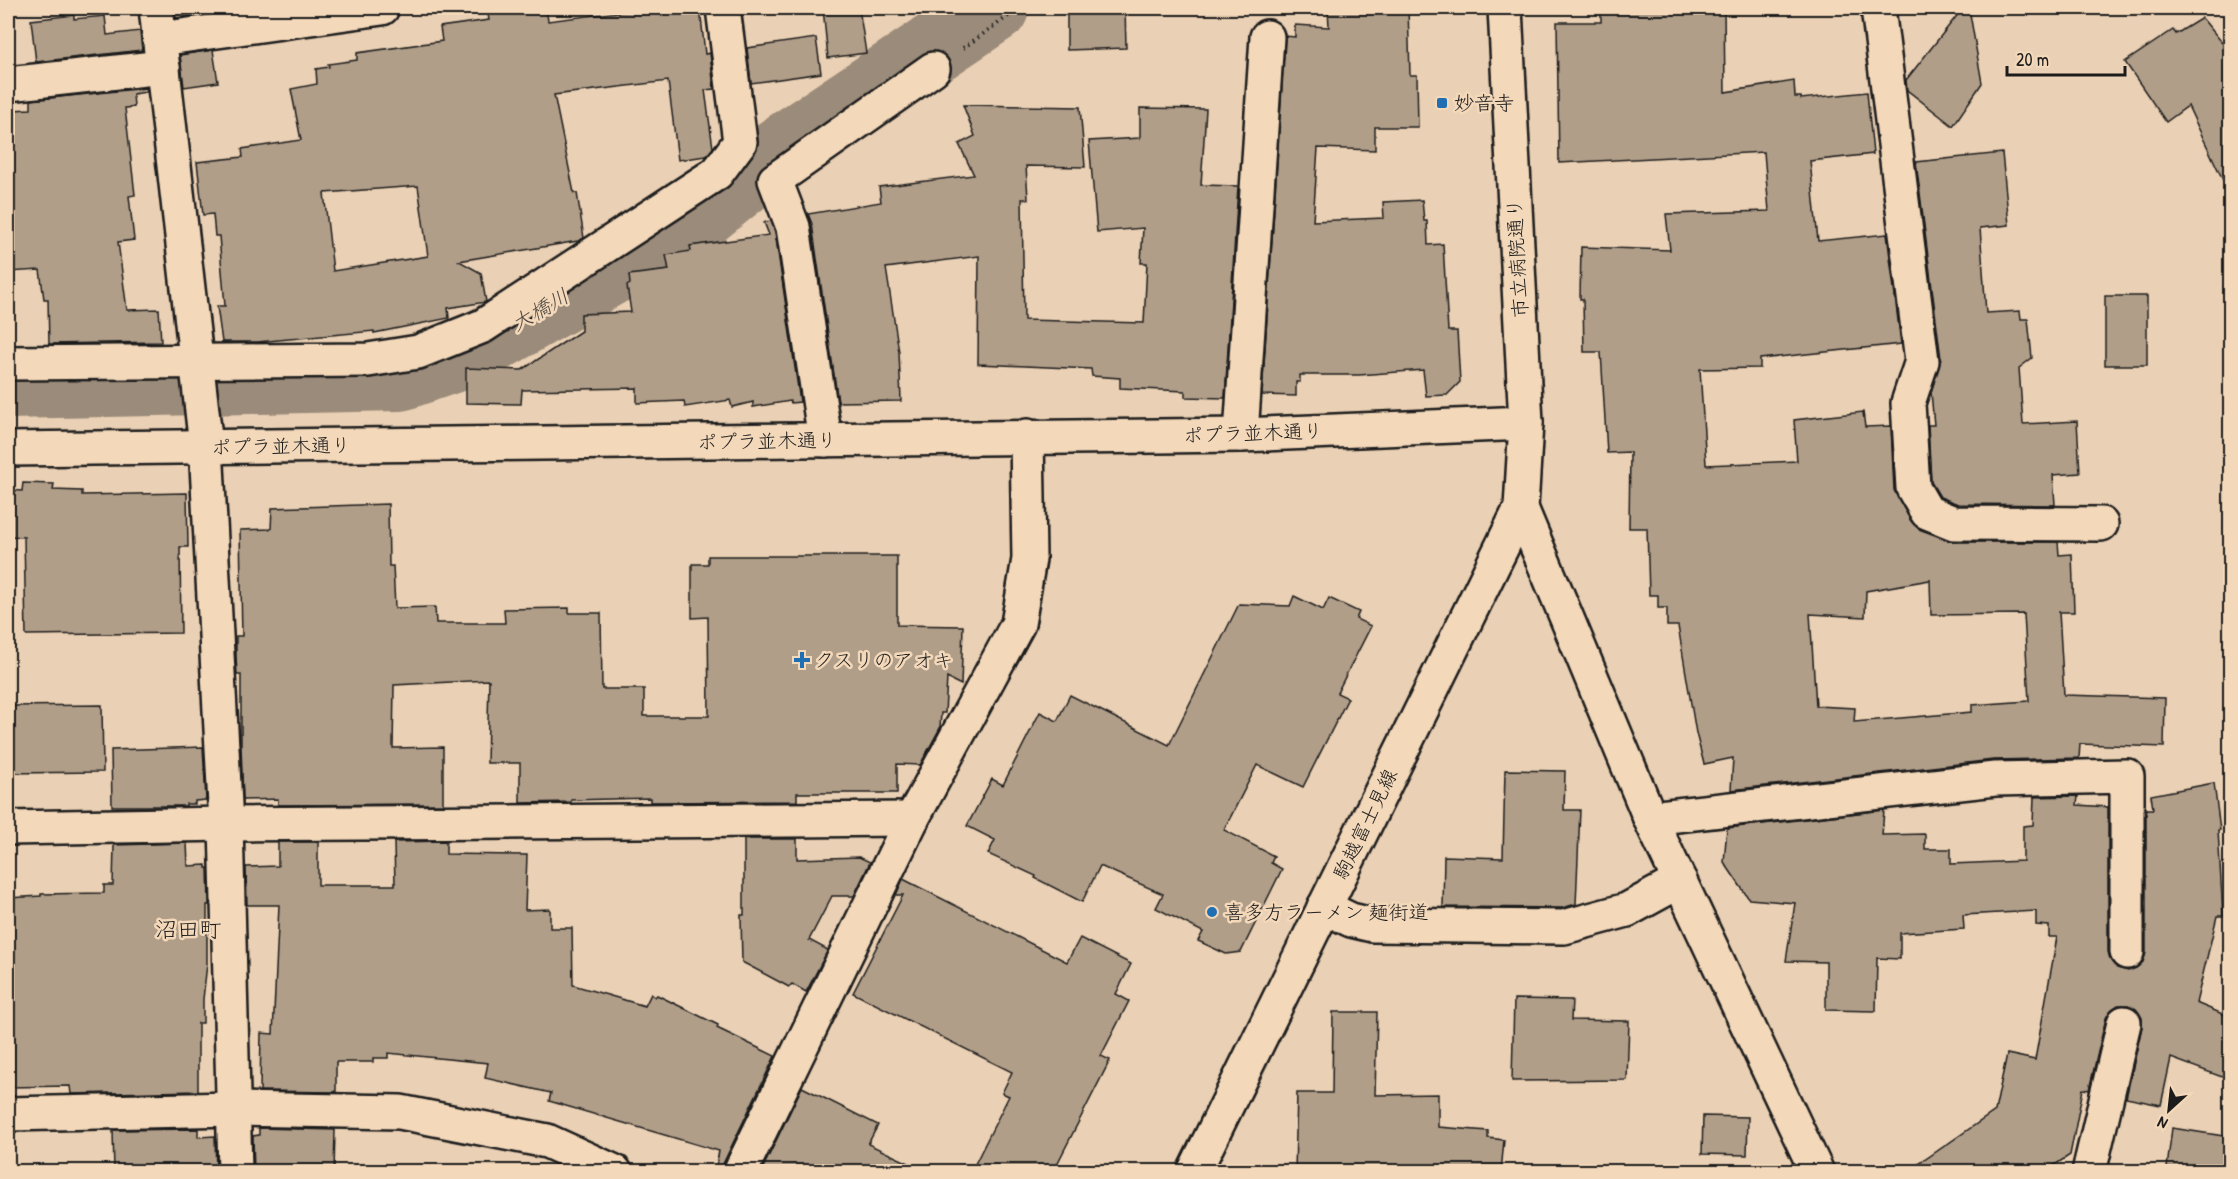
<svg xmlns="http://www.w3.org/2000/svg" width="2238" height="1179" viewBox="0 0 2238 1179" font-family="'Patrick Hand','Klee One',sans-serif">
  <rect width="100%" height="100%" fill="#ead0b4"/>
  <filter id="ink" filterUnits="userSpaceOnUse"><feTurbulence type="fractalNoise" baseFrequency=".0167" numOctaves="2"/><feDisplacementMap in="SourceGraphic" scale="12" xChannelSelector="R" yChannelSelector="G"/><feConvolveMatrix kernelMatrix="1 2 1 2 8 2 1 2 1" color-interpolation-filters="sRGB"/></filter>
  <g filter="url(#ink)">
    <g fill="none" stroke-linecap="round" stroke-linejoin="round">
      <polyline stroke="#9b8b7a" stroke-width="70" points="8,384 400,376 464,354 681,230 774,155 994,8"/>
    </g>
    <g fill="#b19e89" stroke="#1c1c1c" stroke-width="1.5" fill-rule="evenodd">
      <polygon points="175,8 207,8 208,13 176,18"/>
      <path d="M 487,8 L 546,8 L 548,21 L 651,8 L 700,8 L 705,54 L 710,53 L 714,89 L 705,90 L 713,148 L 706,156 L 678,160 L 668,81 L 554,95 L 574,193 L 577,193 L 584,238 L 578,241 L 459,261 L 481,273 L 486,302 L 448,308 L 449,318 L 374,333 L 374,331 L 257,342 L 222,342 L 217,306 L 225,306 L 219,236 L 215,236 L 213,214 L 203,215 L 197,162 L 243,157 L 242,149 L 301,140 L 291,89 L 317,84 L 316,69 L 329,67 L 328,64 L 357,60 L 357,53 L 442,41 L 440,27 L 489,20 ZM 418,186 L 428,256 L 333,271 L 324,193 Z"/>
      <polygon points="823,8 859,8 866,53 828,58"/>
      <polygon points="1067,8 1125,8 1126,48 1067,50"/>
      <polygon points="1328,8 1408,8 1410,75 1417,75 1418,127 1375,127 1375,150 1318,148 1313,221 1384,218 1383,202 1422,200 1424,221 1427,221 1428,245 1443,244 1448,331 1457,331 1460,382 1447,395 1426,396 1423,370 1359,375 1300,375 1300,382 1296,382 1296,396 1262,395 1285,36 1295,37 1295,25 1329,27"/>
      <path d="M 1601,8 L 1724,8 L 1725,92 L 1794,81 L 1795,97 L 1801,97 L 1801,99 L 1867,92 L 1873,154 L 1810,161 L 1818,241 L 1887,234 L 1901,344 L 1760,359 L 1760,368 L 1700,369 L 1706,465 L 1797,461 L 1794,420 L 1863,412 L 1865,427 L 1891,426 L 1894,490 L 1911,521 L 1919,529 L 1954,542 L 2058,542 L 2059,555 L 2072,554 L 2074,612 L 2059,612 L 2064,695 L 2165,698 L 2164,747 L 2080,744 L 2079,758 L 1993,760 L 1731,790 L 1733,758 L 1704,764 L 1696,733 L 1678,626 L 1667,626 L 1667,608 L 1658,608 L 1658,595 L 1649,595 L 1647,528 L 1629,528 L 1630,452 L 1607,453 L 1601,352 L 1584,352 L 1583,299 L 1580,299 L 1581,247 L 1670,250 L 1666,214 L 1769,211 L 1764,152 L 1559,163 L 1557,22 L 1601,22 ZM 1930,580 L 1931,615 L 2024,614 L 2029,701 L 1972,705 L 1972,712 L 1854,722 L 1855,708 L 1816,706 L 1810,614 L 1865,617 L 1866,591 Z"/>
      <polygon points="1963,8 1969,8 1982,83 1953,126 1907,90 1906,80"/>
      <polygon points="74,15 74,19 105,16 107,35 140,31 142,50 36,62 31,20"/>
      <polygon points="2202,18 2230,52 2230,195 2188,106 2166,122 2125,62 2173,30 2176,34"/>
      <polygon points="816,38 821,73 751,83 747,48"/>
      <polygon points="213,50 218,82 184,87 180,55"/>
      <polygon points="146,88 147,92 133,94 134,107 125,108 135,195 129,196 134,240 118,242 127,310 159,309 161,342 49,344 48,299 44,299 40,270 8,272 8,117 13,117 12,110 31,109 31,100"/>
      <polygon points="963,105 1080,107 1085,167 1026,166 1028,199 1022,199 1024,320 1144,323 1147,263 1141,263 1143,228 1097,232 1089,141 1140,138 1140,108 1206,109 1201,185 1238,186 1225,398 1185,397 1185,391 1120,388 1120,378 1092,376 1091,369 978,364 979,256 886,268 899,352 901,401 838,402 812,224 808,214 881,202 879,187 974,175 959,144 975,136"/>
      <polygon points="2002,153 2009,225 1980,228 1986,313 2020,311 2021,319 2028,319 2032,358 2019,368 2023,424 2077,421 2080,473 2053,475 2055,505 1958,504 1940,497 1931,482 1928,425 1934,425 1931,392 1941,359 1916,162"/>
      <polygon points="771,221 775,232 800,402 791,403 790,401 753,407 753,402 732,407 730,400 685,407 684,401 637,403 637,388 522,390 521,404 466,403 466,368 522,370 581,331 581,314 631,312 627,286 630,284 629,275 669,270 666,255 691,251 690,246 769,235 764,222"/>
      <rect x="2105" y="296" width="42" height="69"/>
      <polygon points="23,483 54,484 53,490 82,491 82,495 187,493 188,547 180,547 181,633 26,635 24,537 8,536 8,490 22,491"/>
      <polygon points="388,504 389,566 393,566 395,608 435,607 436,623 505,623 504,609 569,608 569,613 601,613 602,689 644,689 644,716 709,716 708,617 692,618 692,564 708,564 708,556 897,556 897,625 963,626 961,685 947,678 945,713 941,713 940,728 920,765 897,764 897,793 797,793 797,801 650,802 650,798 571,800 571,802 520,803 520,763 487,763 489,680 394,685 393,748 443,747 443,804 278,805 278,799 243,800 241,746 241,675 237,675 236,656 236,636 242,636 240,530 271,529 272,508"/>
      <polygon points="1294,596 1323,610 1329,598 1359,612 1356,619 1371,626 1337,693 1348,698 1303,787 1257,765 1224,830 1274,856 1271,863 1282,869 1241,952 1226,954 1198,941 1203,932 1156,908 1163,894 1100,866 1082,902 1035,878 1036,876 988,854 995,840 967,826 992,779 1003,785 1040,712 1057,721 1070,695 1169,745 1239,604 1290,606"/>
      <polygon points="102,705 103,772 8,773 8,706"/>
      <polygon points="203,747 206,800 195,801 195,804 186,804 186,806 112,806 111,750"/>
      <polygon points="1505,770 1565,771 1564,810 1580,810 1576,904 1562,908 1443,907 1444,856 1503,858"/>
      <polygon points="2214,783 2220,830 2218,830 2223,916 2217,916 2196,1003 2230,1017 2230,1080 2171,1058 2161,1105 2126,1098 2142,1027 2142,1018 2136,1009 2128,1005 2118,1005 2111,1010 2106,1018 2089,1090 2083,1089 2070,1155 2044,1172 1907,1172 1995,1111 2007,1054 2035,1060 2057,937 2049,937 2049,926 2036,925 2036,911 1963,915 1964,929 1900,933 1900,959 1877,958 1876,1011 1826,1010 1826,962 1786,961 1795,903 1749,899 1724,862 1727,828 1884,810 1882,835 1925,834 1925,849 1951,849 1951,864 2023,861 2023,826 2033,825 2034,797 2078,796 2077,805 2108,807 2108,952 2111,961 2117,968 2128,971 2136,968 2143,962 2146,953 2146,809 2153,809 2151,795"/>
      <polygon points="744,839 797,839 797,859 859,857 870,862 854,896 832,896 809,940 828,950 806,992 792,984 789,987 742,962 741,915 744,915"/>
      <polygon points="446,841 446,854 527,855 525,910 550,909 550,928 572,928 573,985 645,1006 651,994 655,997 657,995 718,1025 717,1028 775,1056 723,1164 722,1172 715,1172 719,1151 549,1101 551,1093 485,1078 488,1063 388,1053 388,1058 373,1058 373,1062 336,1062 336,1092 260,1091 261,1033 273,1034 279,905 247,905 246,867 278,866 278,842 318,842 318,885 395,885 394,842"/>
      <polygon points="187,843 188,866 206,865 206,868 208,868 209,905 207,905 207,964 203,999 203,1023 198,1023 198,1091 71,1094 70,1086 8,1087 8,898 41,896 41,894 104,893 104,885 113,885 114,845"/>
      <polygon points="903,879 1067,962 1080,938 1131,964 1116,994 1129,1001 1101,1056 1110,1060 1053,1172 971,1172 1009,1096 1002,1093 1012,1072 853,993 903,895 896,895"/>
      <polygon points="1514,999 1572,1000 1571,1020 1629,1021 1627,1080 1512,1081"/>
      <polygon points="1333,1012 1377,1012 1375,1095 1438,1094 1438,1127 1488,1131 1488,1138 1504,1140 1501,1172 1452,1172 1453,1169 1295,1172 1297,1093 1332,1093"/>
      <polygon points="802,1087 878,1125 868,1144 928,1172 761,1172"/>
      <polygon points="1703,1116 1748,1117 1747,1155 1702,1154"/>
      <polygon points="259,1128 335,1130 334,1172 254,1172 253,1136 259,1135"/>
      <polygon points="2172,1128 2230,1137 2230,1172 2195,1172 2167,1168"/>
      <polygon points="198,1129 198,1137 215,1136 216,1172 114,1172 113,1130"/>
    </g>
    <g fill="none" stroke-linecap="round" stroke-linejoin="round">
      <g stroke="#1c1c1c" stroke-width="38">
        <g id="minor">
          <polyline points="156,8 206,446 226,824 235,1172"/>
          <polyline points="1878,8 1922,361 1908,403 1913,488 1927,512 1954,523 2101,524"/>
          <polyline points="160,39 382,8"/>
          <polyline points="8,84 163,67"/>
          <polyline points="8,363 368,360 418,352 483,326 717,173 740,142 723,8"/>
          <polyline points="1241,435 1267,37"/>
          <polyline points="825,440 793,227 775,180 933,69"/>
          <polyline points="1650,818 1995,779 2127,776 2127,952"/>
          <polyline points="8,828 226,824 912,819"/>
          <polyline points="1324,907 1351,920 1372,925 1564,927 1627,910 1680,881"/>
          <polyline points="8,1114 234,1109 400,1112 547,1141 615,1172"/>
          <polyline points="740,1172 912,819 1018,624 1029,559 1027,436"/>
          <polyline points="2089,1172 2124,1023"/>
        </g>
      </g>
      <g stroke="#1c1c1c" stroke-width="38">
        <g id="tertiary">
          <polyline points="8,449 1241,435 1526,423"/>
          <polyline points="1521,508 1650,818 1817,1172"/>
        </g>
      </g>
      <g stroke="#1c1c1c" stroke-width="38">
        <polyline id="secondary" points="1194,1172 1521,508 1526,423 1505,8"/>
      </g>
      <polyline stroke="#1c1c1c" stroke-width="4" stroke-dasharray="1.5 4.5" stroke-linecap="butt" points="963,48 1020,8"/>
      <use href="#minor" stroke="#f3d8ba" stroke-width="33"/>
      <use href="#tertiary" stroke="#f3d8ba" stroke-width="33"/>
      <use href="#secondary" stroke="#f3d8ba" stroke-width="33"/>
    </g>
  </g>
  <g fill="#1f6fb2" stroke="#f3d8ba" stroke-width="2">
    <rect x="1436" y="97" width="12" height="12" rx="3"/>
    <path d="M799 651h6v6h6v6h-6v6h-6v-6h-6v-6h6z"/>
    <circle cx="1212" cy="912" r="6"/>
  </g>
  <g text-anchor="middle" stroke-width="5" stroke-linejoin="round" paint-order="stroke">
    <g font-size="20" fill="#1c1c1c" stroke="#f3d8ba" text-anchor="start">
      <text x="1454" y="110">妙音寺</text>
      <text x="814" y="667">クスリのアオキ</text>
      <text x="1224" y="919">喜多方ラーメン 麺街道</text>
    </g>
    <g font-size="20" fill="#1c1c1c" stroke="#f3d8ba">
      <text transform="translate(1517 258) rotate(-93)" y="7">市立病院通り</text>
      <text transform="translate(1253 433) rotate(-2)" y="7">ポプラ並木通り</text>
      <text transform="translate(767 441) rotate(-1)" y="7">ポプラ並木通り</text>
      <text transform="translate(281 446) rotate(-1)" y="7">ポプラ並木通り</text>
      <text transform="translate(1365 824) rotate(-64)" y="7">駒越富士見線</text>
    </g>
    <g font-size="21" font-style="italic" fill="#4f4842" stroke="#f3d8ba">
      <text transform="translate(540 310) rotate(-30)" y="7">大橋川</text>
    </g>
    <g font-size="22" fill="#1c1c1c" stroke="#f3d8ba">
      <text x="188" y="937">沼田町</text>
    </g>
  </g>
  <rect width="2238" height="1179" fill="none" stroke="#f3d8ba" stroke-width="30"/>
  <rect x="15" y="15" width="2208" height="1149" fill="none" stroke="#1c1c1c" stroke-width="2" filter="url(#ink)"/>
  <g transform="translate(2169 1110) rotate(207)" stroke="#f3d8ba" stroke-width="4.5" paint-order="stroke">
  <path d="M0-4.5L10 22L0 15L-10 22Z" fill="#1c1c1c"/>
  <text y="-9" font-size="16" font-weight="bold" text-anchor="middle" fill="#1c1c1c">N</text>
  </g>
  <path d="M2007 66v9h118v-9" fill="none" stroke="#1c1c1c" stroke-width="3"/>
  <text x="2016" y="66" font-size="18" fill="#1c1c1c" stroke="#f3d8ba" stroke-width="4.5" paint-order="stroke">20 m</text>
</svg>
